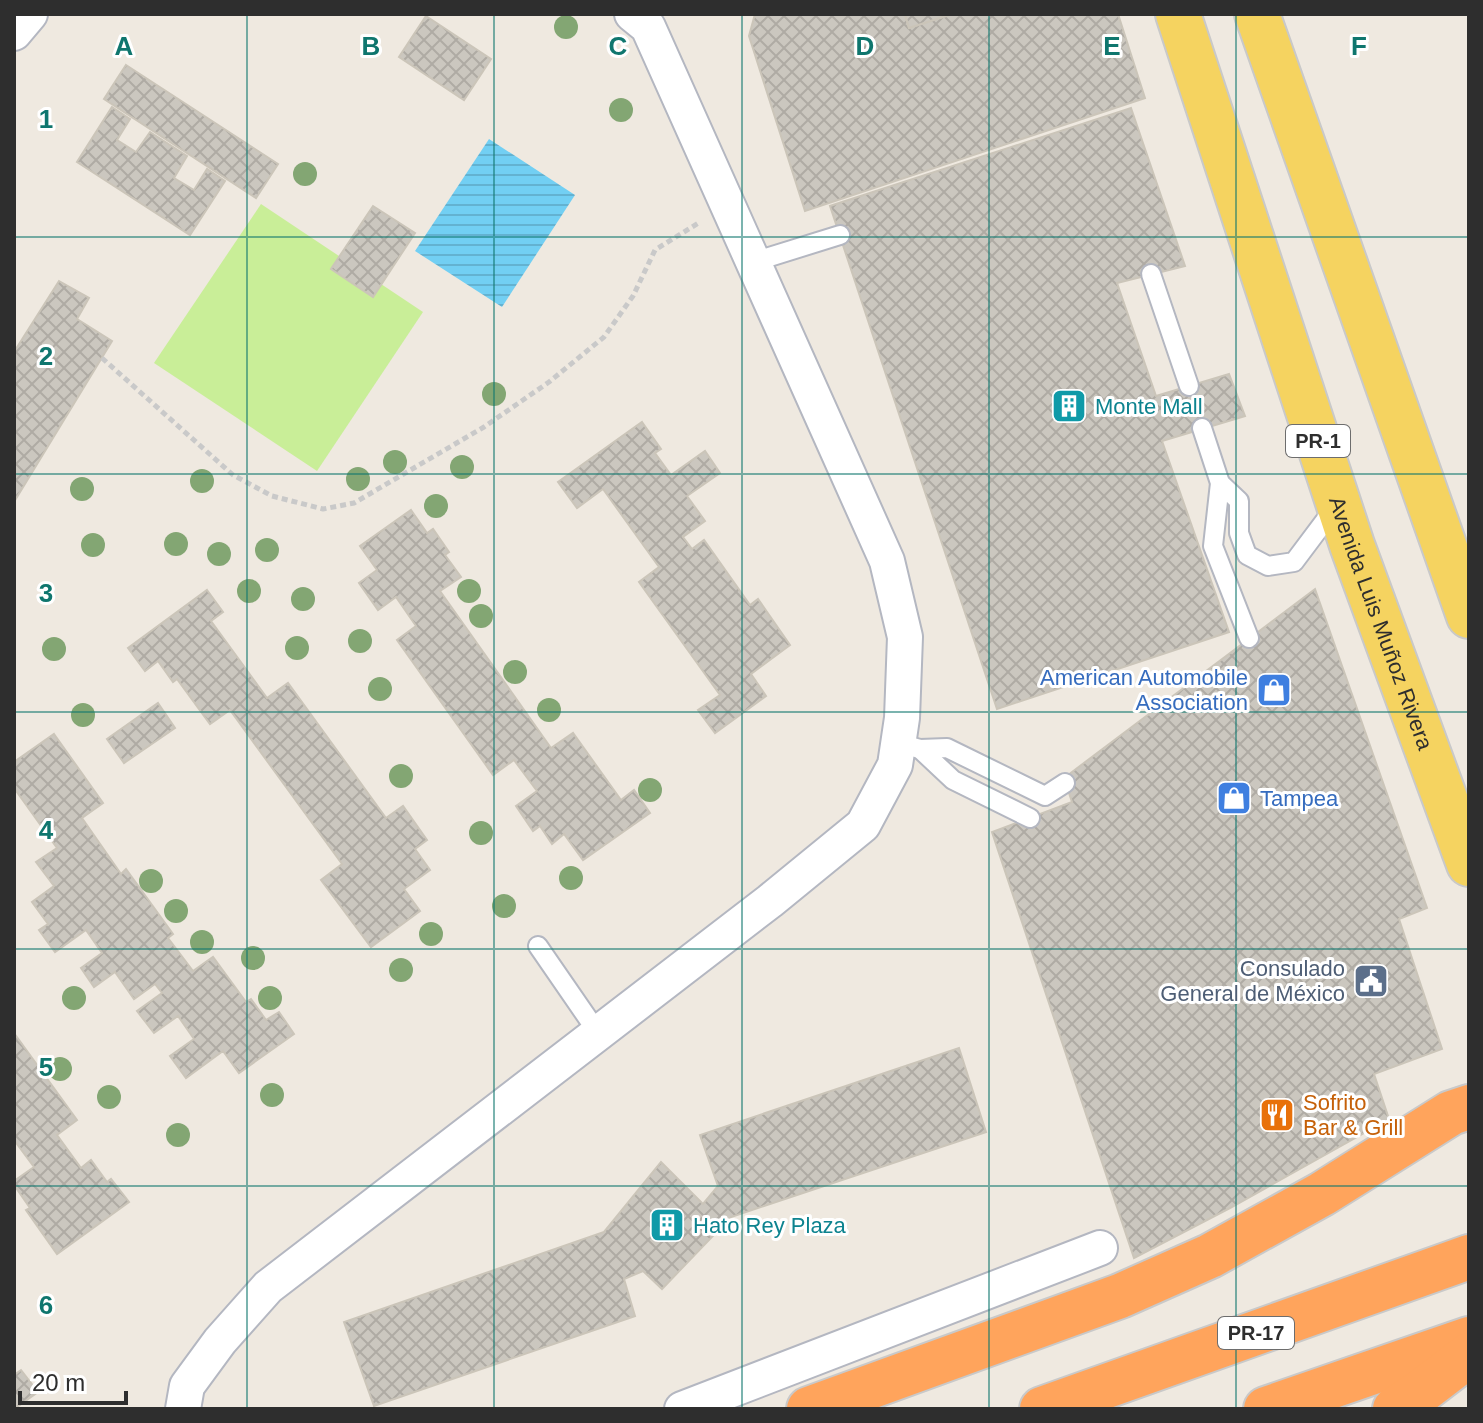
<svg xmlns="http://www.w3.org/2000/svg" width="1483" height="1423" viewBox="0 0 1483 1423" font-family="Helvetica,sans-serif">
  <defs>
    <pattern id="water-rules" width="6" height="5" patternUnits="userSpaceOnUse" patternTransform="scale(2)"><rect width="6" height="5" fill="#72cff3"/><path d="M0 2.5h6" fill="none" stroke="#63b2d1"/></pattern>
    <pattern id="building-cross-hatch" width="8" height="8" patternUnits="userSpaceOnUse" patternTransform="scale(2)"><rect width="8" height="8" fill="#cbc7bf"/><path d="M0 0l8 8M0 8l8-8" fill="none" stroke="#afaba4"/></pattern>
  </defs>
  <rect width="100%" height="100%" fill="#efe9e0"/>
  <polygon fill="#c9ee98" points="261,204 423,312 317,471 154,363"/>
  <polygon fill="url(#water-rules)" points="489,139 575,195 502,307 415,251"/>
  <g fill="url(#building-cross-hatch)" stroke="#cbc5b9" stroke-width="2">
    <polygon points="755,14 905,14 909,28 952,14 1118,14 1145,98 805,211 749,36"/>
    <polygon points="905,14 952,14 909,28"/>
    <polygon points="426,16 491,59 464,100 399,57"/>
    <polygon points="126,65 278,164 256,198 104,99"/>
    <polygon points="112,107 130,119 117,140 136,152 150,132 187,156 174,178 194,190 207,169 225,181 190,235 77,162"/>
    <polygon points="1131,108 1185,266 1117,283 1156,396 1229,374 1245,416 1162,441 1229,632 997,709 830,206"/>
    <polygon points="373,206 415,233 373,297 331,269"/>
    <polygon points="59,281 89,298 77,319 112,341 14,502 14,352"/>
    <polygon points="642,422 661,449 655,453 671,475 705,451 720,473 687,496 705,521 683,537 692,549 704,540 750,605 758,599 790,645 751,674 766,696 715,733 698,710 720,695 639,582 659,567 603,489 577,508 558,482"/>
    <polygon points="411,510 427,533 433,529 449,552 445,555 461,577 440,591 551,748 573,733 621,800 634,790 650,813 583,860 564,834 552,844 540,826 533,831 516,806 537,791 514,760 493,775 397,640 416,626 396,597 378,610 359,583 377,570 360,546"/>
    <polygon points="1315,589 1427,908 1399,919 1442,1049 1374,1074 1389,1119 1230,1208 1134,1258 992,832 1072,802 1064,778"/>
    <polygon points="207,590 223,612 211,621 267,698 288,683 386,818 403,806 427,840 415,849 430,870 404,889 420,911 371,947 321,880 342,864 230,710 210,724 177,679 173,682 158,661 145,671 128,648"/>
    <polygon points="158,703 175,728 124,763 107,739"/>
    <polygon points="54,734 103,803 82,818 121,874 126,869 173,934 168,938 193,971 213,957 246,1002 251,999 266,1020 279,1012 294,1034 239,1073 223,1051 186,1078 170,1056 194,1039 178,1016 154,1033 137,1011 162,993 155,984 134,999 115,972 94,987 81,968 102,953 86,930 55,952 39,930 48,924 32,902 54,886 36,862 57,848 14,788 14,762"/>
    <polygon points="14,1033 77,1120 57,1135 81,1168 91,1160 107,1182 111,1179 129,1202 57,1254 26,1210 30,1208 14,1185 14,1181 34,1167 14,1140"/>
    <polygon points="959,1048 986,1132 731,1217 662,1289 643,1271 624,1279 635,1316 374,1406 344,1322 604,1232 661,1162 703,1204 718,1186 700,1135"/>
    <polygon points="21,1370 38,1392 14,1409 14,1375"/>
  </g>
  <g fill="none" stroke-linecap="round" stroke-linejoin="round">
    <g stroke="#b4b7c1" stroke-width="22">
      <g id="lane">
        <polyline points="753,262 840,235"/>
        <polyline points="1151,274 1189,386"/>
        <polyline points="1202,428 1220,483 1213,546 1249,638"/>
        <polyline points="1220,483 1239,501 1239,533 1247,555 1268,566 1294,562 1336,506"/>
        <polyline points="898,743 920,749 947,748 1045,796 1065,783"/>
        <polyline points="920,749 953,780 1030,818"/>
        <polyline points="538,946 598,1033"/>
      </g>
    </g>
    <g stroke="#b4b7c1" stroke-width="38">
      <g id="street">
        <polyline points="14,33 30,14"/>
        <polyline points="183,1409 187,1386 220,1341 268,1287 770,901 863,825 895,765 902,718 905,637 887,561 648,27 632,14"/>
        <polyline points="682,1409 1100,1248"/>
      </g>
    </g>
    <g stroke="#c9c9c9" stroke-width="48">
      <g id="primary">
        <path id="s1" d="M 1178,14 L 1352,545 L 1469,864"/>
        <polyline points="1257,14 1469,616"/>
      </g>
    </g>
    <g stroke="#c9c9c9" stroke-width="48">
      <g id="highway">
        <polyline points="809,1409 1120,1296 1210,1256 1322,1194 1451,1113 1469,1107"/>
        <polyline points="1042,1409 1469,1257"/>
        <polyline points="1266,1409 1469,1339"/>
        <polyline points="1395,1409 1422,1391 1469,1355"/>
      </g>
    </g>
    <polyline stroke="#c9c9c9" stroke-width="5" stroke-dasharray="6 4" stroke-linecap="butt" points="102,358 233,475 272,496 323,509 354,503 484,427 549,382 604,337 633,296 655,250 700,222"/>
    <use href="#lane" stroke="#fff" stroke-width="18"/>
    <use href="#street" stroke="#fff" stroke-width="34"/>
    <use href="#primary" stroke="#f5d360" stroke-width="44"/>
    <use href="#highway" stroke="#ffa45c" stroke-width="44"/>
  </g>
  <g fill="#83a673">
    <circle cx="566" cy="27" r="12"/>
    <circle cx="621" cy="110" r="12"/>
    <circle cx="305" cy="174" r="12"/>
    <circle cx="494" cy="394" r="12"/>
    <circle cx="395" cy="462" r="12"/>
    <circle cx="462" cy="467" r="12"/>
    <circle cx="358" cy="479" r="12"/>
    <circle cx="202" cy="481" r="12"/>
    <circle cx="82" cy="489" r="12"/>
    <circle cx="436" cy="506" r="12"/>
    <circle cx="176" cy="544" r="12"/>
    <circle cx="93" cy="545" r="12"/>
    <circle cx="267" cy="550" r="12"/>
    <circle cx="219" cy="554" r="12"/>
    <circle cx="249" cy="591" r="12"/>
    <circle cx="469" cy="591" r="12"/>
    <circle cx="303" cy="599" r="12"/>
    <circle cx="481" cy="616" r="12"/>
    <circle cx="360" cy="641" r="12"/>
    <circle cx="297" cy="648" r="12"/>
    <circle cx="54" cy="649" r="12"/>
    <circle cx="515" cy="672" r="12"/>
    <circle cx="380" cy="689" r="12"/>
    <circle cx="549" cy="710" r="12"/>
    <circle cx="83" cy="715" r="12"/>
    <circle cx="401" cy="776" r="12"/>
    <circle cx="650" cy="790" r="12"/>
    <circle cx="481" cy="833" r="12"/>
    <circle cx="571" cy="878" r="12"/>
    <circle cx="151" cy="881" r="12"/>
    <circle cx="504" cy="906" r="12"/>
    <circle cx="176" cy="911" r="12"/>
    <circle cx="431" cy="934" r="12"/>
    <circle cx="202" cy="942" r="12"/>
    <circle cx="253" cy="958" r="12"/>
    <circle cx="401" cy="970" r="12"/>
    <circle cx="74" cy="998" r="12"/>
    <circle cx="270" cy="998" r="12"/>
    <circle cx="60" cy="1069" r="12"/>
    <circle cx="272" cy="1095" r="12"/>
    <circle cx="109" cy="1097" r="12"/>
    <circle cx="178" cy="1135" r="12"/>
  </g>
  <path fill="none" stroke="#0f766e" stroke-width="2" stroke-opacity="0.55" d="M 247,14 L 247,1409M 494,14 L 494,1409M 742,14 L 742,1409M 989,14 L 989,1409M 1236,14 L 1236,1409M 14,237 L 1469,237M 14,474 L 1469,474M 14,712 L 1469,712M 14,949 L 1469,949M 14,1186 L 1469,1186"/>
  <defs>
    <g id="building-square" transform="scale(1.8)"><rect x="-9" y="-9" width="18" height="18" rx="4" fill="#0f9aa8" stroke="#fff"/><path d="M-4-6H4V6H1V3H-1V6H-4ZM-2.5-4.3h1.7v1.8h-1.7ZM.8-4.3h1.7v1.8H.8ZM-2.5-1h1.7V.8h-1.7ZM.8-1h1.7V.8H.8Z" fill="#fff"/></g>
    <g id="shop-square" transform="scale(1.8)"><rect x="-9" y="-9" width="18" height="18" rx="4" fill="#3f7fe0" stroke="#fff"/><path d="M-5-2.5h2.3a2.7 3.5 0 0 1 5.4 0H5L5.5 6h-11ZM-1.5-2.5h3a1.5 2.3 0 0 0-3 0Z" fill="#fff"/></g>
    <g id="civic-square" transform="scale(1.8)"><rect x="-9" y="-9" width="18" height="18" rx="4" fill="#5c6f8a" stroke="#fff"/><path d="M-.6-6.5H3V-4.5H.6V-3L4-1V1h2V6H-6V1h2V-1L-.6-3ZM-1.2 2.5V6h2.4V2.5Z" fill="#fff"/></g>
    <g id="restaurant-square" transform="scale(1.8)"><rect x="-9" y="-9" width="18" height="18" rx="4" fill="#e8710a" stroke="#fff"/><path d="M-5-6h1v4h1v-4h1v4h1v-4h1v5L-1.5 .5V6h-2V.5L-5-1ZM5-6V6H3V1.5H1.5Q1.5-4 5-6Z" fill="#fff"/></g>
  </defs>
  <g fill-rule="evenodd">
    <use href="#building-square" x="1069" y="406"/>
    <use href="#shop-square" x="1274" y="690"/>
    <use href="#shop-square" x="1234" y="798"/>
    <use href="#civic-square" x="1371" y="981"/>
    <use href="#restaurant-square" x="1277" y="1115"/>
    <use href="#building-square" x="667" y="1225"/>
  </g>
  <g text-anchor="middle" stroke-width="6" stroke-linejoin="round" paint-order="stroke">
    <g fill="#fff" stroke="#6d6d6d" stroke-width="2">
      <rect x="1286" y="425" width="64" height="32" rx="6"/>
      <rect x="1218" y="1317" width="76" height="32" rx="6"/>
    </g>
    <g font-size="20" font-weight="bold" fill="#2e2e2e">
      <text x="1318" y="448">PR-1</text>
      <text x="1256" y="1340">PR-17</text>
    </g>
    <g font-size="22" fill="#0d838f" stroke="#fff" text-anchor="start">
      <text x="1095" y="414">Monte Mall</text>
      <text x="693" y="1233">Hato Rey Plaza</text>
    </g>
    <g font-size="22" fill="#2e2e2e" stroke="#fff">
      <text dy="8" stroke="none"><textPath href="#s1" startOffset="642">Avenida Luis Muñoz Rivera</textPath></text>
    </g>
    <g font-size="22" fill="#366cbe" stroke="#fff" text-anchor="end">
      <text x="1248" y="685">American Automobile<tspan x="1248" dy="25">Association</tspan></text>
      <text x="1260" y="806" text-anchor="start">Tampea</text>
    </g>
    <g font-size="22" fill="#4e5e75" stroke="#fff" text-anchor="end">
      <text x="1345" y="976">Consulado<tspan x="1345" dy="25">General de México</tspan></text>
    </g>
    <g font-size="22" fill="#c56008" stroke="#fff" text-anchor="start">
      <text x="1303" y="1110">Sofrito<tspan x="1303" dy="25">Bar &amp; Grill</tspan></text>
    </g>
  </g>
  <g font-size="26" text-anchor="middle" font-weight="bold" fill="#0f766e" stroke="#fff" stroke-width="6" stroke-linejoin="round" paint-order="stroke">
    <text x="124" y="55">A</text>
    <text x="371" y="55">B</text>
    <text x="618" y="55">C</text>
    <text x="865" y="55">D</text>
    <text x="1112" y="55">E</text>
    <text x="1359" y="55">F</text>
    <text x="46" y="128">1</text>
    <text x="46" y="365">2</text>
    <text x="46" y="602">3</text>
    <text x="46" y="839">4</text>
    <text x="46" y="1076">5</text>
    <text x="46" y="1314">6</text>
  </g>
  <rect width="1483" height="1423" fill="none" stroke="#2e2e2e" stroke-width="32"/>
  <path d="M20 1391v12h106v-12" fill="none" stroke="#2e2e2e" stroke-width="4"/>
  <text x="32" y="1391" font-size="24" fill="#2e2e2e" stroke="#ffffff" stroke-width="6" paint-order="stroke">20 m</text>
</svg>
